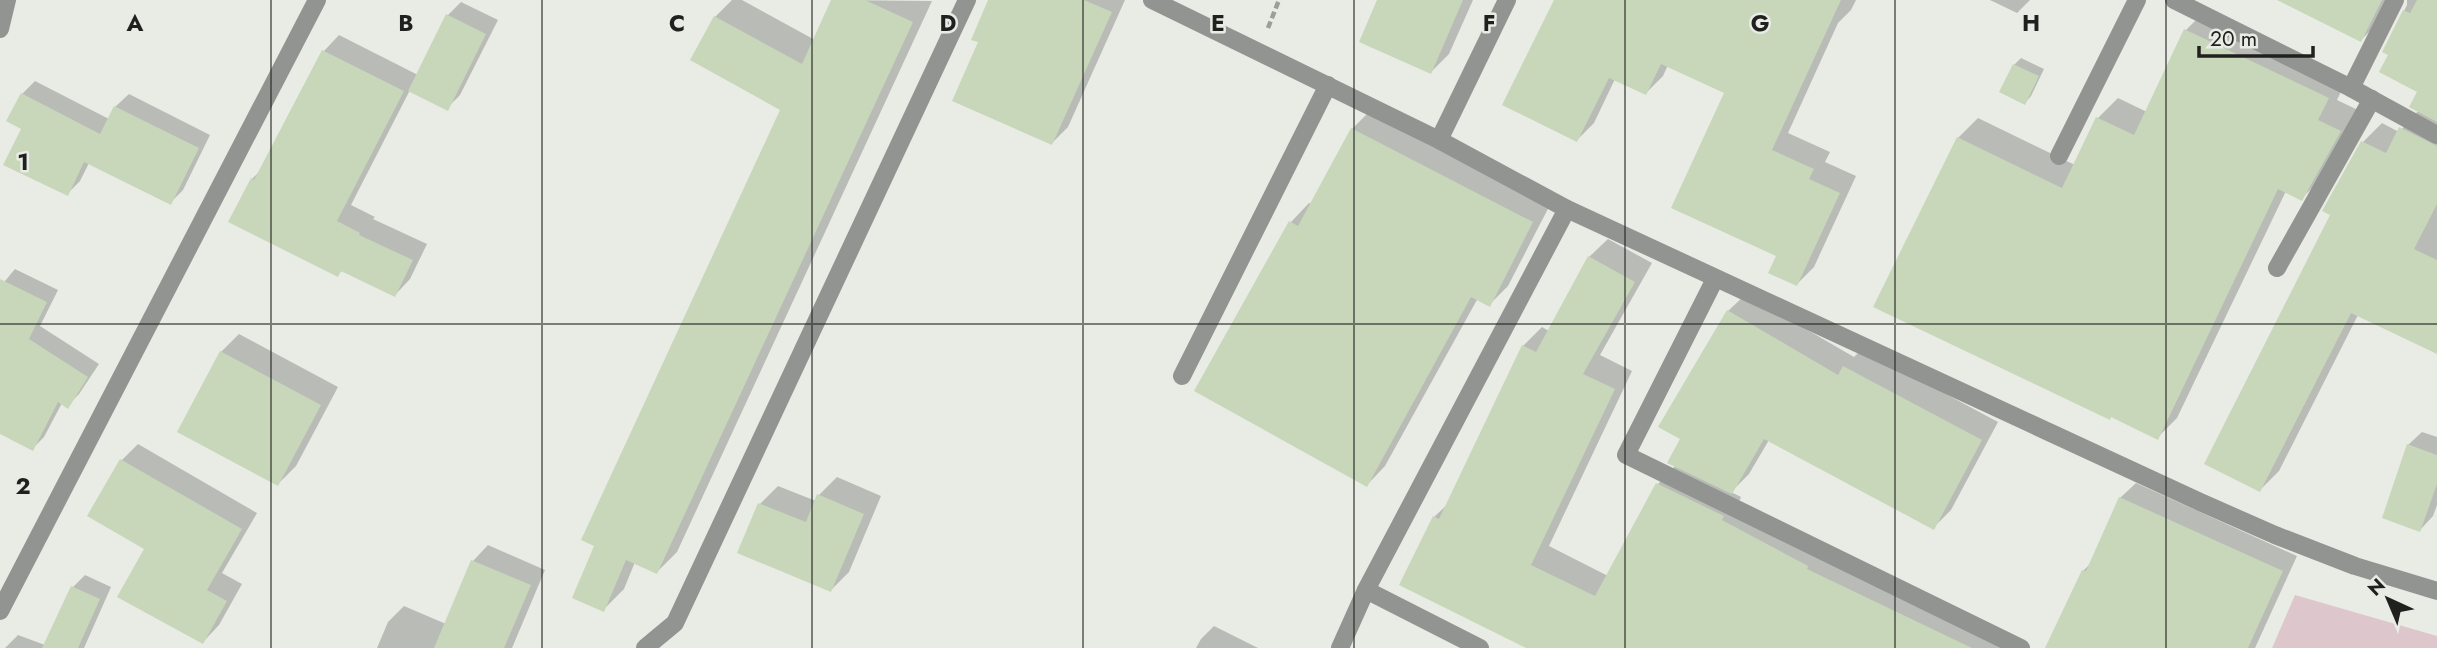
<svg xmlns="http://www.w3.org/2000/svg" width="2437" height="648" viewBox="0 0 2437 648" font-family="Jost,sans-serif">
  <rect width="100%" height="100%" fill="#e8ece4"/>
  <polygon fill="#ddc7cc" points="2295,595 2437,636 2437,648 2272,648"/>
  <g fill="#0003">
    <polygon points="732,0 742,0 815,40 833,0 932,1 677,552 657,572 635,562 624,589 604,609 783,109 715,17"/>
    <polygon points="990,0 1125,0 1068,127 1052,143 980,41"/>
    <polygon points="1379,0 1473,0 1449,54 1431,72"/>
    <polygon points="1555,0 1856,0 1851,10 1838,23 1788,133 1830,152 1825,162 1856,176 1814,267 1797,284 1778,255 1726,92 1668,65 1663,76 1646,93 1615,79 1594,123 1577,140"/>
    <polygon points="1990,0 2030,0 2017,13"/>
    <polygon points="2284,0 2390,0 2380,21 2361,40"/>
    <polygon points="2407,0 2437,0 2437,352 2358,315 2279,471 2260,490 2333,214 2363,142 2382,123 2399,132 2419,110 2419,91 2390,54 2384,51 2407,5"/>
    <polygon points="461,2 498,20 460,95 447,108 410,90 351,205 375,217 373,219 427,244 410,279 395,295 343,270 338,274 252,179 262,169 324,51 339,35 418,75 448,15"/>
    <polygon points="2206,10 2348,77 2337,100 2360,111 2321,179 2301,199 2286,191 2177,418 2157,438 1958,138 1978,118 2075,165 2098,118 2118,98 2147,112 2186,30"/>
    <polygon points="2021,58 2044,69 2031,96 2025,103 2001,91 2014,65"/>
    <polygon points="35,81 109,119 115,107 129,94 210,135 183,190 170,203 89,163 80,181 67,194 24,128 22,94"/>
    <polygon points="1371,110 1551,203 1508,286 1490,304 1478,298 1385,466 1367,485 1197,390 1291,222 1309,203 1312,204 1352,129"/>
    <polygon points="1608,239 1652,263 1600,355 1632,371 1549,546 1608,576 1658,484 1676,465 1682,439 1728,311 1746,294 1854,357 1862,349 1998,422 1951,510 1933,528 1769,440 1749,474 1731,492 1741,497 1739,502 2025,648 1530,648 1434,517 1449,503 1523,346 1542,327 1549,331 1589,257"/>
    <polygon points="15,269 58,290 40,326 99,364 79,394 67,406 62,403 44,437 32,449 0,432 0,287"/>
    <polygon points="239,334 338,387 296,466 278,484 221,352"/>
    <polygon points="2422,432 2437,437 2437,505 2433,516 2420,530 2408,445"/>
    <polygon points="138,444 257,513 222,573 242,584 219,625 203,642 146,548 90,515 122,460"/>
    <polygon points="837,477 881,496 849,572 831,590 760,504 778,486 816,501 819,495"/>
    <polygon points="2136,483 2297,556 2255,648 2104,648 2083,571 2092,562 2120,498"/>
    <polygon points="488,545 545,570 512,648 377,648 388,622 404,606 446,624 473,561"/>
    <polygon points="85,575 111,587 84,648 5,648 18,635 45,645 73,587"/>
    <polygon points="1214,626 1258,648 1196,648 1201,639"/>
  </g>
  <g fill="#c8d6b9">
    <polygon points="831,0 865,0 913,22 657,574 626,560 604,612 572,598 594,546 581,540 780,110 690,60 714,16 802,64"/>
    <polygon points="988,0 1084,0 1112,12 1052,145 952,101 978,42 971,40"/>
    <polygon points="1377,0 1463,0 1431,74 1359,42"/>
    <polygon points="1554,0 1841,0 1772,150 1814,169 1809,179 1840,193 1797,286 1768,273 1776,256 1671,208 1724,93 1661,64 1646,95 1609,78 1577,142 1502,105"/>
    <polygon points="2277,0 2382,0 2361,42"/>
    <polygon points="2417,0 2437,0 2437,122 2409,107 2417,92 2379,72 2388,55 2382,52 2403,10 2410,13"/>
    <polygon points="446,14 486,34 448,111 408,91"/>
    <polygon points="2184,29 2329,98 2318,120 2341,131 2302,201 2278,189 2158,440 2111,417 2110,420 1873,307 1957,137 2062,188 2096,117 2134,135"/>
    <polygon points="322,50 404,91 337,221 360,233 359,235 413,260 395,297 341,271 338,277 228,222 251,178 254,180"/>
    <polygon points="2013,64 2039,76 2025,105 1999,92"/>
    <polygon points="21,93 100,134 114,106 199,148 171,205 84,162 68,196 3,165 21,129 6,121"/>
    <polygon points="2399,127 2437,146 2437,204 2414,249 2437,260 2437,354 2351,313 2260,492 2204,464 2330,215 2322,211 2361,141 2386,153"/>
    <polygon points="1351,128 1533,222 1490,307 1471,297 1367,487 1194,391 1289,221 1298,226"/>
    <polygon points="1588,256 1635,282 1583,374 1615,389 1531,565 1595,596 1656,483 1724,516 1722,520 1808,566 1807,569 1972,648 1526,648 1399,585 1433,516 1439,519 1522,345 1536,352"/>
    <polygon points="0,279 47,302 29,339 88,377 68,409 58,402 33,451 0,434"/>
    <polygon points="1727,310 1838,375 1843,366 1982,440 1934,530 1764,439 1732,494 1667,463 1680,439 1658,427"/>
    <polygon points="220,351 321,405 278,486 177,432"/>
    <polygon points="2407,444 2437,455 2437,484 2420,532 2382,518"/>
    <polygon points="120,459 242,529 207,590 227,601 203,644 117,597 144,549 87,516"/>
    <polygon points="817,494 864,514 831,592 737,553 758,503 806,522"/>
    <polygon points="2119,497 2283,571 2248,648 2045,648 2082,570 2086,571"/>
    <polygon points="471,560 531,585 504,648 434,648"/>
    <polygon points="71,586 100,599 78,648 42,648"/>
  </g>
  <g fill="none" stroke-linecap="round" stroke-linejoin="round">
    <polyline stroke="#9c9f98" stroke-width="4.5" stroke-dasharray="7 3.5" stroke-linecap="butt" points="1268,28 1279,0"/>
    <polyline stroke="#929491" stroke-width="18" points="1182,376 1328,85"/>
    <g stroke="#929491" stroke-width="18">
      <polyline points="2174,0 2351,88 2437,135"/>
      <polyline points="0,29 7,0"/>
      <polyline points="2351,88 2395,0"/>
      <polyline points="1439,140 1507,0"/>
      <polyline points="2059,156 2137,0"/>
      <polyline points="2277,268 2372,99"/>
      <polyline points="1715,279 1626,455 2021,648"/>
      <polyline points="1366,590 1480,648"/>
      <polyline points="0,611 317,0"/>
      <polyline points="645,648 675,623 967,0"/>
      <polyline points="1340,648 1366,590 1567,209"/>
    </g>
    <polyline stroke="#929491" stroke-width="18" points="1152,0 1439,140 1567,209 2200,502 2275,535 2355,566 2437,591"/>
  </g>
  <path fill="none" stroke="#20211e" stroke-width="2" stroke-opacity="0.55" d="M 271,0 L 271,648M 542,0 L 542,648M 812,0 L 812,648M 1083,0 L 1083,648M 1354,0 L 1354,648M 1625,0 L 1625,648M 1895,0 L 1895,648M 2166,0 L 2166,648M 0,324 L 2437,324"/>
  <g font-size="23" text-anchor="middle" font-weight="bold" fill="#20211e" stroke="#e8ece4" stroke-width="5" stroke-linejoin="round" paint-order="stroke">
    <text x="135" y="31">A</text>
    <text x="406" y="31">B</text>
    <text x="677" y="31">C</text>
    <text x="948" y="31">D</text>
    <text x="1218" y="31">E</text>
    <text x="1489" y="31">F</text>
    <text x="1760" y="31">G</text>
    <text x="2031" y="31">H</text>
    <text x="23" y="170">1</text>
    <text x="23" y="494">2</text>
  </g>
  <g transform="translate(2388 599) rotate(316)" stroke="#e8ece4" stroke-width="5" paint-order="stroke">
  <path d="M0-5L12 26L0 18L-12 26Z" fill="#20211e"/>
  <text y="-10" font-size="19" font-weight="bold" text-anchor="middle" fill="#20211e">N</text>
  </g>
  <path d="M2199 46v10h114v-10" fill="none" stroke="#20211e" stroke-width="3.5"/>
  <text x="2210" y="46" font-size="21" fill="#20211e" stroke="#e8ece4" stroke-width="5" paint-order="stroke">20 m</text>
</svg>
